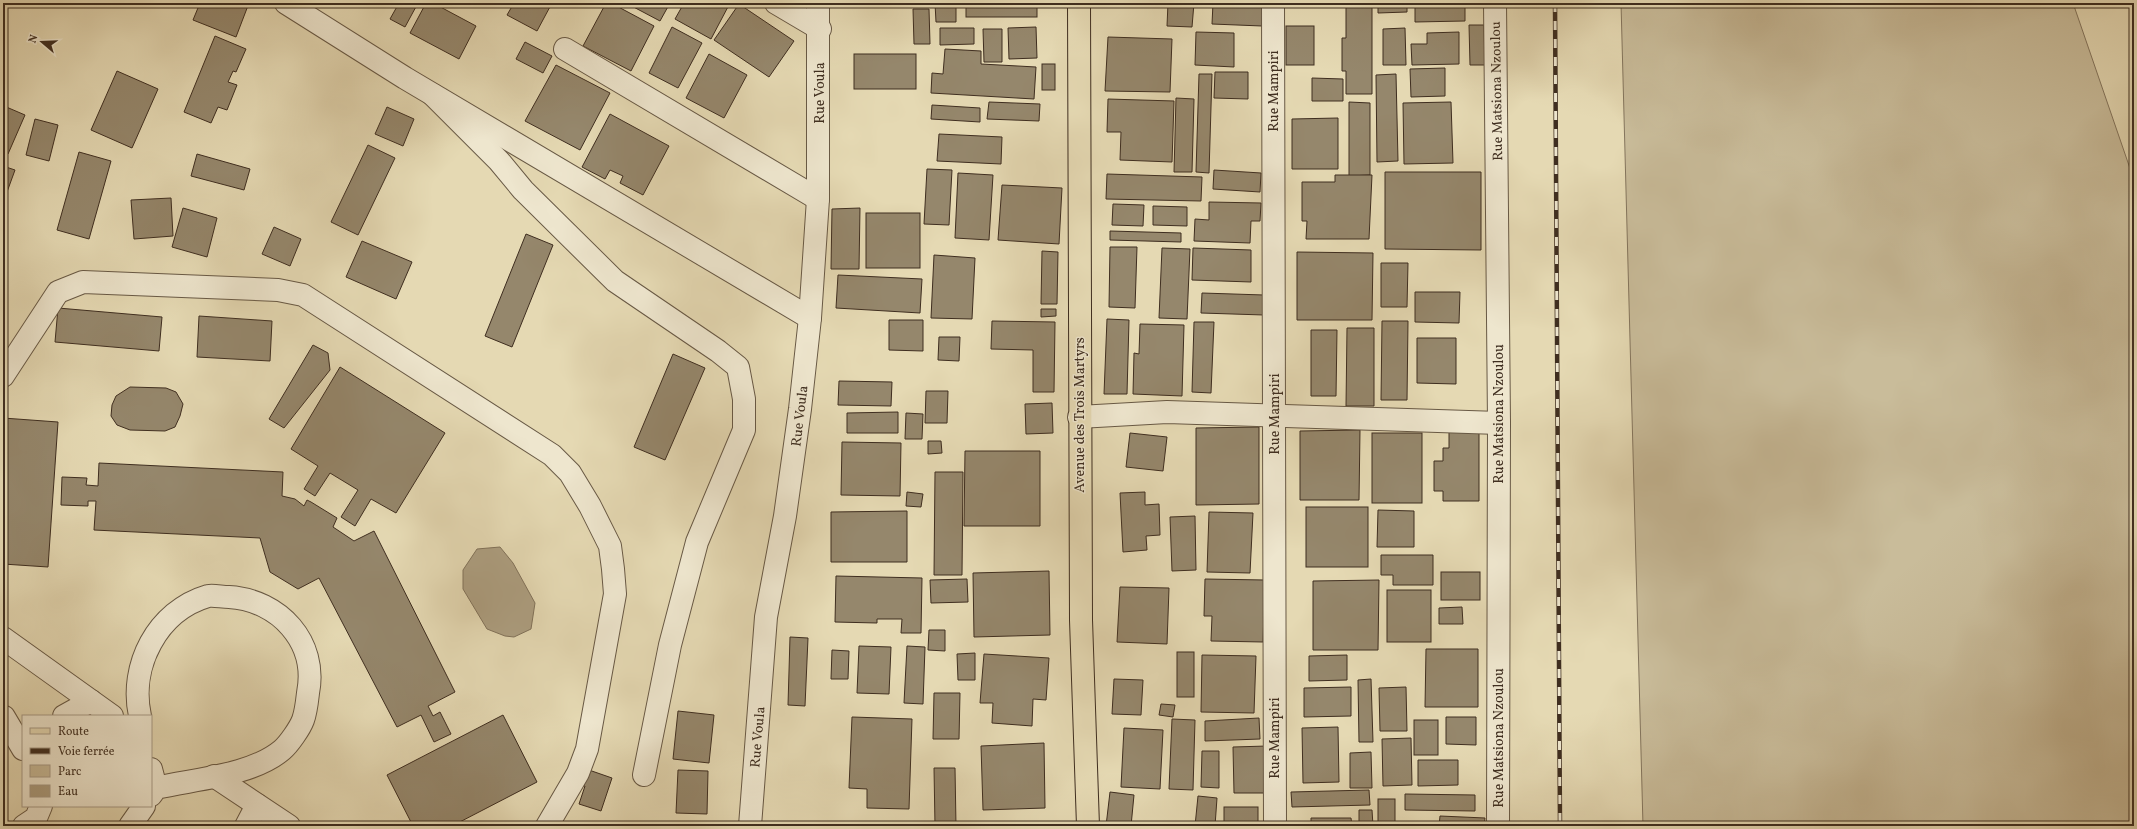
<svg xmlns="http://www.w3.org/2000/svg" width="2137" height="829" viewBox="0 0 2137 829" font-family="Vollkorn,serif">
  <rect width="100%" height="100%" fill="#e5d9b3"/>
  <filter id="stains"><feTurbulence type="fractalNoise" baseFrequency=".005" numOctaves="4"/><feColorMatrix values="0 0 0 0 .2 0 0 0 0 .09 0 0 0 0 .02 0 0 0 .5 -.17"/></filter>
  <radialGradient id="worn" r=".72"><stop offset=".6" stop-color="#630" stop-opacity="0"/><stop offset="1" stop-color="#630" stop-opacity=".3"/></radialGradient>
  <polygon fill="#c9bc9a" stroke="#84755d" points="1621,3 2073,3 2134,180 2134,826 1643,826"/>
  <polygon fill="#ad9f81" stroke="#81725a" points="500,547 513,563 535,603 531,629 514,637 505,636 487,629 463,589 463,570 477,549"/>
  <g fill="#95876c" stroke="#3f2e20">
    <polygon points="200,3 249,3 236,37 193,20"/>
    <polygon points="399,3 418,3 405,27 390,19"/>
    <polygon points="426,3 433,3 476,26 459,59 410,33"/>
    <polygon points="514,3 552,3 537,31 507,15"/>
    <polygon points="606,3 611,3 654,26 631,71 583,46"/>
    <polygon points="626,3 670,3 660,21"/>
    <polygon points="684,3 730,3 711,39 675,19"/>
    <polygon points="935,3 956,3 956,22 936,22"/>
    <rect x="966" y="3" width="71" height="14"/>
    <polygon points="1168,3 1194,3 1192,27 1167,26"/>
    <polygon points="1213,3 1263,3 1262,26 1212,24"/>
    <polygon points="1346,3 1372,3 1372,94 1346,94 1346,71 1342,71 1342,38 1346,38"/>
    <polygon points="1378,3 1407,3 1407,12 1378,13"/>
    <polygon points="1415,3 1465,3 1465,21 1415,22"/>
    <polygon points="739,4 794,41 769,77 714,40"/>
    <polygon points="913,9 929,9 930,44 914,44"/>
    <polygon points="1469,25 1484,25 1485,65 1470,65"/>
    <rect x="1286" y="26" width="28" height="39"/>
    <polygon points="672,27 702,43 678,88 649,73"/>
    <polygon points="1036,27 1037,58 1009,59 1008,28"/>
    <polygon points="940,28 974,28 974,44 940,45"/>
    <polygon points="1405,28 1406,65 1383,65 1383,29"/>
    <polygon points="983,29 1002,29 1002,62 984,62"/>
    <polygon points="1196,32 1234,33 1234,67 1195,65"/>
    <polygon points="1459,32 1459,64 1412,65 1411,44 1427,44 1427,33"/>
    <polygon points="215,36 246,49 236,72 233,71 228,82 237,85 227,110 218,107 211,123 184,112"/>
    <polygon points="1108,37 1172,39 1170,92 1105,91"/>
    <polygon points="525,42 552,56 543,73 516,59"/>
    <polygon points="945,49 981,51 981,64 1036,67 1034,99 931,93 932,73 943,74"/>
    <polygon points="709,54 747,75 724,118 686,98"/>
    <rect x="854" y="54" width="62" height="35"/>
    <rect x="1042" y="64" width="13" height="26"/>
    <polygon points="556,65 610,93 580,150 525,121"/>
    <polygon points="1445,68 1445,96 1411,97 1410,69"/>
    <polygon points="117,71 158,89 132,148 91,130"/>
    <polygon points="1215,72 1248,72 1248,99 1214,98"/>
    <polygon points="1199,74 1212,74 1209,173 1196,172"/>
    <polygon points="1396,74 1398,161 1377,162 1376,75"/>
    <polygon points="1312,78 1343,79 1343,101 1312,101"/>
    <polygon points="1176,98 1194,99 1192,172 1174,172"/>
    <polygon points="1108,99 1174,101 1172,162 1120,160 1121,132 1107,132"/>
    <polygon points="989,102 1040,104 1039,121 987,119"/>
    <polygon points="1349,102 1370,103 1370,175 1349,176"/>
    <polygon points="1451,102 1453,163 1404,164 1403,103"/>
    <polygon points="932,105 980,108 980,122 931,119"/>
    <polygon points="4,106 25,115 8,154 3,152"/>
    <polygon points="387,107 414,119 403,146 375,134"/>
    <polygon points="610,114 669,146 643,195 620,183 623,176 610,170 605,179 582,167"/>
    <polygon points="1338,118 1338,169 1292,169 1292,119"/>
    <polygon points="35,119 58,125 49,161 26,155"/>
    <polygon points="939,134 1002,137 1001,164 937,161"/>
    <polygon points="368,145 395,158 358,235 331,222"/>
    <polygon points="79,152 111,161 89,239 57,230"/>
    <polygon points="197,154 250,169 244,190 191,176"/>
    <polygon points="3,166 15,170 3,203"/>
    <polygon points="927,169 952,170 949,225 924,224"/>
    <polygon points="1214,170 1261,173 1260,192 1213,189"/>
    <polygon points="1385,172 1481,172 1481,250 1385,249"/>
    <polygon points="958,173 993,175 989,240 955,238"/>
    <polygon points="1107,174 1202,177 1201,201 1106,199"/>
    <polygon points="1335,175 1372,175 1369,239 1306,239 1307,221 1302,221 1302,182 1335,182"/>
    <polygon points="1002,185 1062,188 1059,244 998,240"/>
    <polygon points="171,198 173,236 134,239 131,200"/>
    <polygon points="1209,202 1261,203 1260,221 1251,221 1250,243 1194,241 1195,219 1209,220"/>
    <polygon points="1113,204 1144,205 1143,226 1112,225"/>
    <polygon points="1153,206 1187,207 1187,226 1153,225"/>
    <polygon points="183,208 217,218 207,257 172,247"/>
    <polygon points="860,208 859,269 831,269 832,209"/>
    <rect x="866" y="213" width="54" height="55"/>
    <polygon points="274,227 301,239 290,266 262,254"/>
    <polygon points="1110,231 1181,233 1181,242 1110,240"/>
    <polygon points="526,234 553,245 512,347 485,336"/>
    <polygon points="362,241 412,262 396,299 346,277"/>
    <polygon points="1110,247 1137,247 1135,308 1109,307"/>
    <polygon points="1162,248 1190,249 1187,319 1159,318"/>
    <polygon points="1193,248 1251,250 1251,282 1192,280"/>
    <polygon points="1042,251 1058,252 1057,304 1041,304"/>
    <polygon points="1297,252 1373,253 1372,320 1297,320"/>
    <polygon points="934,255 975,258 972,319 931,318"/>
    <polygon points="1381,263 1408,263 1407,307 1381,307"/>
    <polygon points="838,275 922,279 920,313 836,308"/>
    <polygon points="1415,292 1460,292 1459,323 1415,322"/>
    <polygon points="1202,293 1264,295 1264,315 1201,313"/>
    <polygon points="58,308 162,317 159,351 55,342"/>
    <polygon points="1041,309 1056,309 1056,316 1041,317"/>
    <polygon points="199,316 272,321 270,361 197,357"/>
    <polygon points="1107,319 1129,320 1127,394 1104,394"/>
    <polygon points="889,320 923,320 923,351 889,350"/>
    <polygon points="992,321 1055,322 1054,392 1033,392 1033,350 991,349"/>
    <polygon points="1382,321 1408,321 1407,400 1381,400"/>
    <polygon points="1194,322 1214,322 1211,393 1192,392"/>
    <polygon points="1140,324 1184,325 1182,396 1133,394 1134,353 1139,354"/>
    <polygon points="1347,328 1374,328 1374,406 1346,406"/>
    <polygon points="1311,330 1337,330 1336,396 1311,396"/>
    <polygon points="939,337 960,337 959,361 938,360"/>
    <polygon points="1417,338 1456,338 1456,384 1417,383"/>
    <polygon points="313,345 328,353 330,370 284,428 269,419"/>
    <polygon points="673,354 705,368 665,460 634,447"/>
    <polygon points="340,367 445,433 396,513 371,499 355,526 341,517 358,490 330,473 315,496 304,489 318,466 291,449"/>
    <polygon points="839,381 892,382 891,406 838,405"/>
    <polygon points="130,387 166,388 176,392 183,404 180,416 175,427 165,431 130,430 117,425 111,416 112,405 116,396"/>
    <polygon points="926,391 948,391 947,423 925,423"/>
    <polygon points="1052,403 1053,433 1026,434 1025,404"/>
    <polygon points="898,412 898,433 847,433 847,413"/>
    <polygon points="906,413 923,414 922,439 905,439"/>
    <polygon points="3,418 58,422 48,567 3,564"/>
    <polygon points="1259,427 1259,504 1196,505 1196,428"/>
    <polygon points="1360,430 1359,500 1300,500 1300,431"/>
    <polygon points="1449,431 1479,431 1479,501 1443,501 1443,491 1434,491 1434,461 1443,461 1443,448 1449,448"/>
    <polygon points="1130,433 1167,437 1163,471 1126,467"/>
    <rect x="1372" y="433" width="50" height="70"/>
    <polygon points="928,441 941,441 942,453 928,454"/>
    <polygon points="842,442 901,443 900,496 841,495"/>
    <polygon points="965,451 1040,451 1040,526 964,526"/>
    <polygon points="99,463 283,472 282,496 295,499 304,506 307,500 311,502 337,518 333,527 354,541 374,531 455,692 428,706 433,716 440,712 451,734 434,742 421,715 397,727 319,578 298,589 270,572 260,538 94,530 96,501 88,501 88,506 61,505 62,477 87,478 86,485 98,486"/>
    <polygon points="935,472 963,472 962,575 934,575"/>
    <polygon points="907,492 923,494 921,507 906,506"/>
    <polygon points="1145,492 1145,505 1159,504 1160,535 1146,536 1147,550 1123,552 1120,493"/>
    <rect x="1306" y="507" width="62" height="60"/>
    <polygon points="1378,510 1414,511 1414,547 1377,547"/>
    <polygon points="907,511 907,562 831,562 831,512"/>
    <polygon points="1209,512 1253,513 1250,573 1207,572"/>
    <polygon points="1195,516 1196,570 1172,571 1170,517"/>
    <polygon points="1381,555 1433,555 1433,585 1393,585 1393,575 1381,575"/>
    <polygon points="1049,571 1050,635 974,637 973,573"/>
    <rect x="1441" y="572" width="39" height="28"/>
    <polygon points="836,576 922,578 921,633 901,633 902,619 877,619 877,623 835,622"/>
    <polygon points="967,579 968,602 931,603 930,580"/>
    <polygon points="1205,579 1265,580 1263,642 1211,641 1212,616 1204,616"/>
    <polygon points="1379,580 1378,650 1313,650 1313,581"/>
    <polygon points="1120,587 1169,588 1167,644 1117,642"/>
    <rect x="1387" y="590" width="44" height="52"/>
    <polygon points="1462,607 1463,624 1439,624 1439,608"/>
    <polygon points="929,630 945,630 945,651 928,650"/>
    <polygon points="790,637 808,638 805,706 788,705"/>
    <polygon points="859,646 891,647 889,694 857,693"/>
    <polygon points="907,646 925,647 923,704 904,703"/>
    <polygon points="1426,649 1478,649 1478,707 1425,707"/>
    <polygon points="832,650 849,651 848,679 831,679"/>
    <rect x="1177" y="652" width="17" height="45"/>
    <polygon points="975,653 975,680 958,680 957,654"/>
    <polygon points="984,654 1049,658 1046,700 1033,699 1032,726 992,723 993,703 980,703"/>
    <polygon points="1202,655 1256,656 1254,713 1201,712"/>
    <polygon points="1347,655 1347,680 1309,681 1309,656"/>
    <polygon points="1114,679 1143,680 1141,715 1112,714"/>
    <polygon points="1371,679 1373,742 1359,742 1358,680"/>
    <polygon points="1351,687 1351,716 1304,717 1304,688"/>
    <polygon points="1406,687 1407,731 1380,731 1379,688"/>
    <polygon points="934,693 960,693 959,739 933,739"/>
    <polygon points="1161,704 1175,705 1173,717 1159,715"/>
    <polygon points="678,711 714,715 709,763 673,759"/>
    <polygon points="503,715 537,782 452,826 413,826 387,775"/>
    <polygon points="852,717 912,719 909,809 867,808 867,789 849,788"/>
    <polygon points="1446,717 1476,717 1476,745 1446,744"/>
    <polygon points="1259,718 1260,739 1205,741 1205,721"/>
    <polygon points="1172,719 1195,720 1193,790 1169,789"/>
    <rect x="1414" y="720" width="24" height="35"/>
    <polygon points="1338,727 1339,782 1303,783 1302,728"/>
    <polygon points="1124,728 1163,730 1160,789 1121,787"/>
    <polygon points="1411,738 1412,785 1383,786 1382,739"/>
    <polygon points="1044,743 1045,808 983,810 981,746"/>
    <polygon points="1267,746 1267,793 1234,793 1233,747"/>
    <polygon points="1202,751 1219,751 1219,788 1201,787"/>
    <polygon points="1371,752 1372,788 1350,788 1350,753"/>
    <polygon points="1418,760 1458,760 1458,785 1418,786"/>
    <polygon points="934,768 955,768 956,826 935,826"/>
    <polygon points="586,769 612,778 601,811 579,804 585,786 581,785"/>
    <polygon points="678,770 708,771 707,814 676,813"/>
    <polygon points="1369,790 1370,805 1292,807 1291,792"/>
    <polygon points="1110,792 1134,795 1131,826 1106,826"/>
    <polygon points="1405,794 1475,795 1475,811 1405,810"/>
    <polygon points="1198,796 1217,798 1215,826 1195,826"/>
    <rect x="1378" y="799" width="17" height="27"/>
    <rect x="1224" y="807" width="34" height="19"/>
    <polygon points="1359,810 1372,810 1373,826 1359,826"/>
    <polygon points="1440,816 1485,818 1484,826 1439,826"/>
    <polygon points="1311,818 1351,818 1352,826 1311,826"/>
  </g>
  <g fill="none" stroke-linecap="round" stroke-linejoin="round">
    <g stroke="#685945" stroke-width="24">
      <g id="minor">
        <polyline points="286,3 405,78 810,318"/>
        <polyline points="776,3 820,29"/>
        <polyline points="1273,3 1275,826"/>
        <polyline points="1495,3 1499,423 1498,826"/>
        <polyline points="565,49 818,199"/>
        <polyline points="433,95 499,161 523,190 615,281 718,351 738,367 744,399 744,430 697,542 670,645 644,775"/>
        <polyline points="3,376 58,292 83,282 278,290 303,295 552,455 570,473 590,506 610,546 613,569 615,594 587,749 578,773 547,826"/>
        <polyline points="1079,417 1167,412 1499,423"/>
        <polyline points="3,638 112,716"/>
        <polyline points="64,716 91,701"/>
        <path d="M 140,716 C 129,666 157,611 208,596 C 214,595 222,597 229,597 C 279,600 318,642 308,693 C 307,702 306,712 303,720 C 300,728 289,744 282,750 C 251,776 194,779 156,788 L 151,795"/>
        <polyline points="4,717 23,749"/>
        <polyline points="151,769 156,788"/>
        <polyline points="214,776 289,826"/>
        <polyline points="24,826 36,818 41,806"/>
        <polyline points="130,826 144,806"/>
        <polyline points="246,826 257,805"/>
        <polyline points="750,826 766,617 785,516 800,409 810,318 818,199 818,3"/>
      </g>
    </g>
    <g stroke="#3f2e20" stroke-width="24">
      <polyline id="major" points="1079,3 1081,620 1088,826"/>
    </g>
    <use href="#minor" stroke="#eee6ce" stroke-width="22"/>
    <use href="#major" stroke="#e5d9b3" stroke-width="22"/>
    <g stroke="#3f2e20" stroke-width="4.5">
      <polyline id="rail" points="1555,3 1560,826"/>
    </g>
    <use href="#rail" stroke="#eee6ce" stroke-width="3" stroke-dasharray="9" stroke-linecap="butt"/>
  </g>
  <g text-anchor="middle" stroke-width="3" stroke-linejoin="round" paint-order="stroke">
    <g font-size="14" fill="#3f2e20" stroke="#eee6ce">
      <text transform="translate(1273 91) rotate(-90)" y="5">Rue Mampiri</text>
      <text transform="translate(1496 91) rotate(-91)" y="5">Rue Matsiona Nzoulou</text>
      <text transform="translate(819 93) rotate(-90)" y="5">Rue Voula</text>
      <text transform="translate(1274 414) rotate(-90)" y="5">Rue Mampiri</text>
      <text transform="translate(1498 414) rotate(-90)" y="5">Rue Matsiona Nzoulou</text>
      <text transform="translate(1079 415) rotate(-90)" y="5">Avenue des Trois Martyrs</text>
      <text transform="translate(799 416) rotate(-83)" y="5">Rue Voula</text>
      <text transform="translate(757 737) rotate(-85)" y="5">Rue Voula</text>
      <text transform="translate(1274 738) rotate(-90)" y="5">Rue Mampiri</text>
      <text transform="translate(1498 738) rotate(-90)" y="5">Rue Matsiona Nzoulou</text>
    </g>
  </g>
  <rect width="2137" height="829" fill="none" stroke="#e5d9b3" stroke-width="16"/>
  <rect x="4" y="4" width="2129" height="821" fill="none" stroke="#3f2e20" stroke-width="2"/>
  <rect x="8" y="8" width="2121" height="813" fill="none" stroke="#3f2e20"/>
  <rect x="22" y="715" width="130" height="92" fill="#eee6ce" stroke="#a89c88"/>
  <rect x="30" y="728" width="20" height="6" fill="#e5d9b3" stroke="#a89c88"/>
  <text x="58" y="735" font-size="12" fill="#3f2e20">Route</text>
  <rect x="30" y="748" width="20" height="6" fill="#3f2e20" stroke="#a89c88"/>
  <text x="58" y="755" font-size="12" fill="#3f2e20">Voie ferrée</text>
  <rect x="30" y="765" width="20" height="12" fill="#c9bc9a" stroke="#a89c88"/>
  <text x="58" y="775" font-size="12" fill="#3f2e20">Parc</text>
  <rect x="30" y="785" width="20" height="12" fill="#ad9f81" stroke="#a89c88"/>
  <text x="58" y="795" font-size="12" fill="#3f2e20">Eau</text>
  <g transform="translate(42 42) rotate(289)" stroke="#eee6ce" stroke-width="3" paint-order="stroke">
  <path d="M0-3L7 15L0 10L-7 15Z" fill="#3f2e20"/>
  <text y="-6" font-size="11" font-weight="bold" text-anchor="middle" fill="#3f2e20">N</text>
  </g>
  <rect width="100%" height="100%" filter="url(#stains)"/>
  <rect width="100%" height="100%" fill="url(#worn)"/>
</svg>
